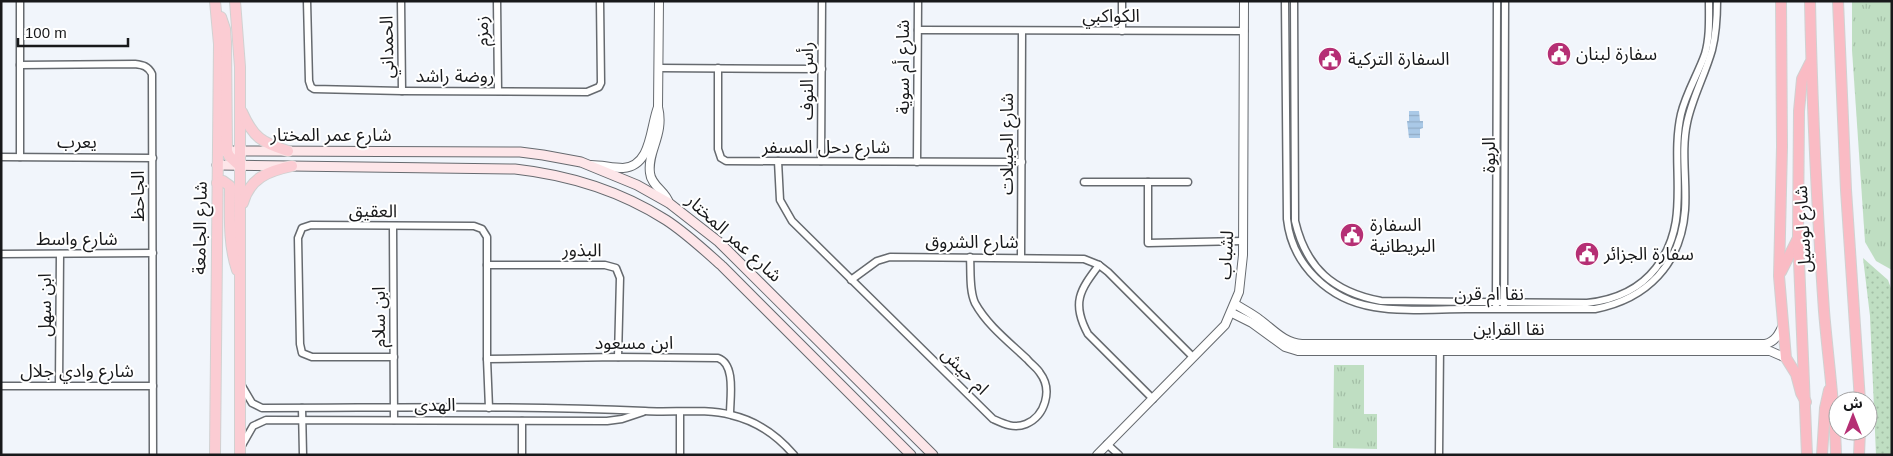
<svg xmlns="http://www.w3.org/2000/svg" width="1893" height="456" viewBox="0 0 1893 456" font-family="Arial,'Noto Sans Arabic',sans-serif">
  <defs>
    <pattern id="grass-tufts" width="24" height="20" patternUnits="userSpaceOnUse" patternTransform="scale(1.25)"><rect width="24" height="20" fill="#bfdec2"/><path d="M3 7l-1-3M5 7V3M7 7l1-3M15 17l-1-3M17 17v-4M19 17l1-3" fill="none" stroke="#a3bea6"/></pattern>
    <pattern id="garden-dots" width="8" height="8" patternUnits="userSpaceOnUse" patternTransform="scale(1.25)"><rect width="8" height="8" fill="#bfdec2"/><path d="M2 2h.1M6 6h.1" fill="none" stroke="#a3bea6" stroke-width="1.8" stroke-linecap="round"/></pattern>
    <pattern id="water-rules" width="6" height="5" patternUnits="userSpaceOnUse" patternTransform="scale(1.25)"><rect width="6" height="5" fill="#aac9e7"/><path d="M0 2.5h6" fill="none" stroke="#92acc6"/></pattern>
  </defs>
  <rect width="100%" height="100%" fill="#f1f5fb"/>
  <g fill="url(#grass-tufts)">
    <polygon points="1852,1 1892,1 1892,270 1876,261 1865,242 1852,50"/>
    <polygon points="1334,365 1364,365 1364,414 1377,414 1377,449 1333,448"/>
  </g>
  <polygon fill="url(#garden-dots)" points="1863,258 1888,280 1892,291 1892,455 1876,455 1870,316"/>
  <polygon fill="url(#water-rules)" points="1409,111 1419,111 1420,121 1423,121 1423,128 1420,129 1420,138 1409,138 1407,121 1409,121"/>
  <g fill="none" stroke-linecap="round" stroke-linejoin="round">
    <g stroke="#666a6f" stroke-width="9">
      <g id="minor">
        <polyline points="20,1 20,157"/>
        <polyline points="307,1 309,81 311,87 314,89 402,91 587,92 599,87 601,83 600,1"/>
        <polyline points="401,1 402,91"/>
        <polyline points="497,1 498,91"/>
        <path d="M 1285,1 L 1287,219 C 1292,265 1329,300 1374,307 C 1401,312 1437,309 1466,309 C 1509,309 1552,309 1595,309 C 1647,299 1681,264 1685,210 C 1687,181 1681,151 1687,123 C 1692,98 1705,75 1712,50 C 1716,34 1717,18 1717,1"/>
        <path d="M 1294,1 L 1295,221 C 1306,268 1333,292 1381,301 L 1587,303 C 1615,300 1639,290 1656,268 C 1693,220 1669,167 1681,114 C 1686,93 1698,74 1705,54 C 1710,37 1709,19 1709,1"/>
        <polyline points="918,30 1244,31"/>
        <polyline points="1122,31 1122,1"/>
        <path d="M 20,65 L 135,64 C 143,65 148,66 152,74 L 153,455"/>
        <polyline points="659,68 822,69"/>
        <polyline points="718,68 718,149 721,158 726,161 1022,162"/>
        <polyline points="1,157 153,158"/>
        <path d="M 778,161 L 780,200 L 792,221 L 993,419 C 1004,424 1014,429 1026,424 C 1045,416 1053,390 1040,373 C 1037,368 1031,364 1027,359 C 1009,342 987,325 975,303 C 969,290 971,272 970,257"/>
        <polyline points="821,161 822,1"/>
        <polyline points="917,162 918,1"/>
        <polyline points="1084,182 1188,182"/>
        <polyline points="1148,182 1148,243 1243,241"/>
        <polyline points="393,226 394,420"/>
        <polyline points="1,254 153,253"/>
        <polyline points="1021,257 1022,31"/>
        <polyline points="487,265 605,265 616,268 620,278 618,357"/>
        <path d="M 1099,265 C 1080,290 1071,303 1088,334 L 1153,399"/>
        <polyline points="851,280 877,261 890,257 1084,259 1099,265 1108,272 1193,357"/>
        <polyline points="1496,305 1497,1"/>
        <polyline points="1504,306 1505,1"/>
        <polyline points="394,357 312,357 302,353 300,344 298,238 302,228 311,225 474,226 482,229 487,237 487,359 489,408"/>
        <path d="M 487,359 L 618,357 L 718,358 C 736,364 730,398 730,414"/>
        <polyline points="59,385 60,254"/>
        <polyline points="1,386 153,386"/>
        <path d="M 242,386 L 252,403 L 262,408 C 390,408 517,405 645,411 C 672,413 705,408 731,415 C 757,421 777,435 794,455"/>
        <polyline points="302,408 303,455"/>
        <polyline points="680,412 680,455"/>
        <polyline points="522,421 522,455"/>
        <polyline points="1107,444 1119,455"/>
        <polyline points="241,447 253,426 266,420 607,421 622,419 643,412"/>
        <polyline points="1439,455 1440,346"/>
      </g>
    </g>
    <g stroke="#666a6f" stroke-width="10">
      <g id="tertiary">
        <path d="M 659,1 L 658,107 C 665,135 647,151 650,173 C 651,186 666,191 669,203"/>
        <path d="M 591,165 C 602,165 612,168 623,168 C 652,166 650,127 658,107"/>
        <path d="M 1235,304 C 1243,309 1251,313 1259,319 C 1273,329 1284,343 1302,344 L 1765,344 C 1775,342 1779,334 1783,325"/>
        <polyline points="1232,313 1252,323 1285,347 1298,351 1770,351 1786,358"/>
        <polyline points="1097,455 1225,325 1239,292 1243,255 1244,1"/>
      </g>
    </g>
    <g stroke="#666a6f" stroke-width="11">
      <g id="secondary">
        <polyline points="220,151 520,152 543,155 581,162 637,185 669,203 719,242 933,455"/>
        <path d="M 217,165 L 515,169 C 569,175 619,190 666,220 C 686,233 704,250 722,266 L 911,455"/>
      </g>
    </g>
    <g stroke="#d1d1d1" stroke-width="12">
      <g id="primary">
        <polyline points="215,1 219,44 215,455"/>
        <polyline points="235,1 240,67 240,455"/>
        <polyline points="221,17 225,29 226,42 227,151 229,156 240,166"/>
        <path d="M 242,112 C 253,137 262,143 288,151"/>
        <path d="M 217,183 L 223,181 L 230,186 C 230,214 228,244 237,270"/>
        <path d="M 243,203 C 250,178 268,171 292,166"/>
      </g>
    </g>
    <g stroke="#d1d1d1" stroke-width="12">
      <g id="trunk">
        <polyline points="1781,1 1782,147 1779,276 1786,358 1796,374 1801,393 1806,402"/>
        <path d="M 1810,1 C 1812,105 1817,208 1824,311 C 1828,359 1835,407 1836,455"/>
        <polyline points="1838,1 1846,190 1860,401"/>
        <polyline points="1781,272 1798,238"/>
        <polyline points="1807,455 1798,237 1799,111 1802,79 1810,63"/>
        <polyline points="1822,455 1825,408 1829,390"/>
        <polyline points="1859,455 1860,431"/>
      </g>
    </g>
    <use href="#minor" stroke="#fff" stroke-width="6"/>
    <use href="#tertiary" stroke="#fff" stroke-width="8"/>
    <use href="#secondary" stroke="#fde6e9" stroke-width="9"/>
    <use href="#primary" stroke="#fbccd3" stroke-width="10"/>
    <use href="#trunk" stroke="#fabbc4" stroke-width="10"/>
  </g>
  <defs>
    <g id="civic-disc" transform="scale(1.25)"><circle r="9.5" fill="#b52f74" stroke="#fff"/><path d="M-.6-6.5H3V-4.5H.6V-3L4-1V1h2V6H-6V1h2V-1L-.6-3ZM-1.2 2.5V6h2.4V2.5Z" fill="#fff"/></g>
  </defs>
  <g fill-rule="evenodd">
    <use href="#civic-disc" x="1559" y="54"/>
    <use href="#civic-disc" x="1330" y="59"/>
    <use href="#civic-disc" x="1352" y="235"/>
    <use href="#civic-disc" x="1587" y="254"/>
  </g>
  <g text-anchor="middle" stroke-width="4" stroke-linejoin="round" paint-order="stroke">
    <g font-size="18" fill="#18191b" stroke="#fff">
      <text x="1111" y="22">الكواكبي</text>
      <text transform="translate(482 31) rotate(-91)" y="6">زمزم</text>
      <text transform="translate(387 47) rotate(-91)" y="6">الحمداني</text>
      <text transform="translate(903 67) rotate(-90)" y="6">شارع أم سوية</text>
      <text x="455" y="82">روضة راشد</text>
      <text transform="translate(807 81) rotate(-90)" y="6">رأس النوف</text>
      <text x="331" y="141">شارع عمر المختار</text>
      <text x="77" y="148">يعرب</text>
      <text transform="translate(1007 144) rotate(-90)" y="6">شارع الجبيلات</text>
      <text x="826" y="153">شارع دحل المسفر</text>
      <text transform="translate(1489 155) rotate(-90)" y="6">الربوة</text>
      <text transform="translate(138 196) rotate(-90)" y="6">الجاحظ</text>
      <text transform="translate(373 211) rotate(1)" y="6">العقيق</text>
      <text transform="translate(200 228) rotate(-89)" y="6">شارع الجامعة</text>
      <text transform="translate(1803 229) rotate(-93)" y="6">شارع لوسيل</text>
      <text transform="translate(734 238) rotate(42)" y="6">شارع عمر المختار</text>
      <text x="77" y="245">شارع واسط</text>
      <text x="972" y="248">شارع الشروق</text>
      <text transform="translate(582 250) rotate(1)" y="6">البذور</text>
      <text transform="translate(1226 255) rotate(-87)" y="6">لشباب</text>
      <text x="1489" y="300">نقا ام قرن</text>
      <text transform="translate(45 305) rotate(-90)" y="6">ابن سهل</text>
      <text transform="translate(379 317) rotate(-90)" y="6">ابن سلام</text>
      <text x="1509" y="335">نقا القراين</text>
      <text x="634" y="349">ابن مسعود</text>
      <text x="77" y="377">شارع وادي جلال</text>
      <text transform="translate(965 371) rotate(45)" y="6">ام حيش</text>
      <text x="435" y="411">الهدى</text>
    </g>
    <g font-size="18" fill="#18191b" stroke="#fff" text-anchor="start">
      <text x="1576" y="60">سفارة لبنان</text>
      <text x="1348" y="65">السفارة التركية</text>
      <text x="1370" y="231">السفارة<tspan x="1370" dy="21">البريطانية</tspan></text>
      <text x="1604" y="260">سفارة الجزائر</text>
    </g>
  </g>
  <rect width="1893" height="456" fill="none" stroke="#18191b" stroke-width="5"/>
  <g transform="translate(1853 416)"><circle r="24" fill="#ffffff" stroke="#a3a3a4"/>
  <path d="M0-4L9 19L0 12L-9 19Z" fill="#b52f74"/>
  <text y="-8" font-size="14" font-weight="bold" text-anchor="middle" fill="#18191b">ش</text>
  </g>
  <path d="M18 38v8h110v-8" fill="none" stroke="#18191b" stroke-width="2.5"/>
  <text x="25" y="38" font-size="15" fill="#18191b" stroke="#ffffff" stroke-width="4" paint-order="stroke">100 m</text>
</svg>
